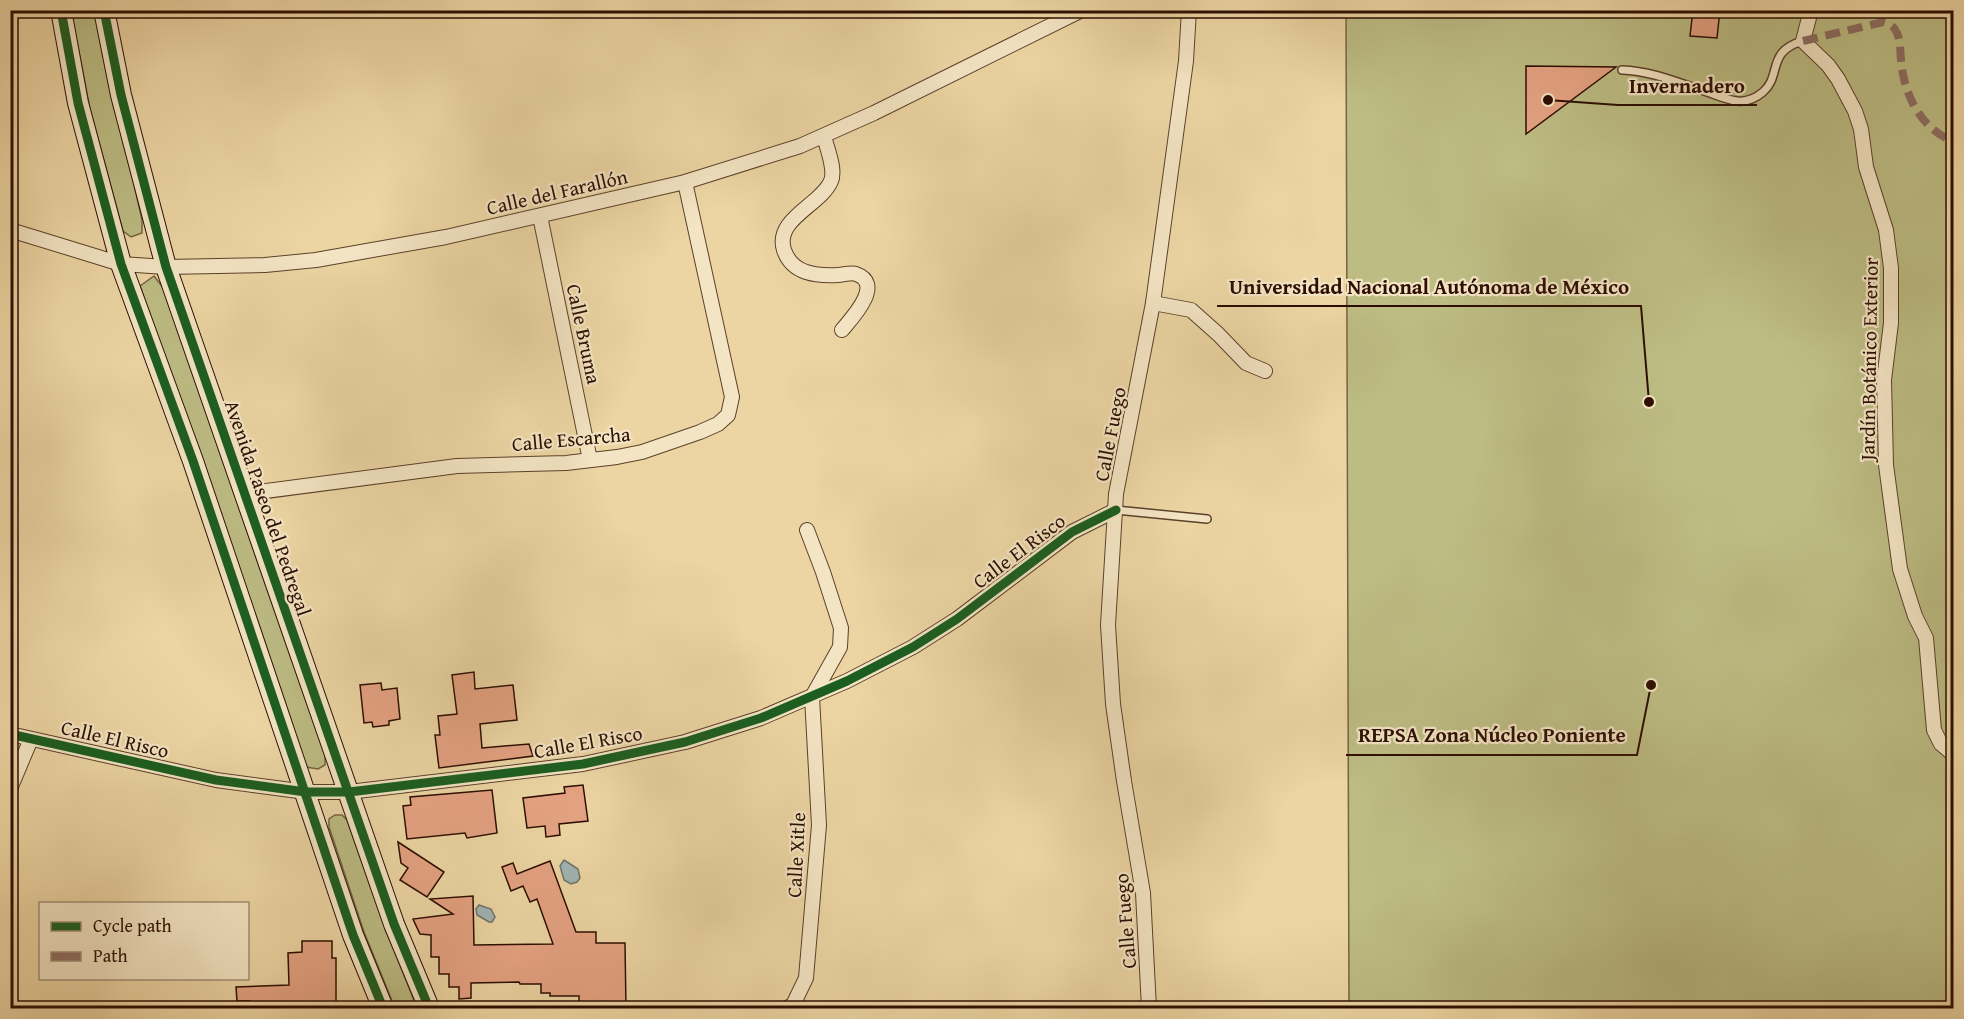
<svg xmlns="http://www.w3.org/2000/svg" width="1964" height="1019" viewBox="0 0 1964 1019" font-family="'Gentium Book Plus',serif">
  <rect width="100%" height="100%" fill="#ecd5a3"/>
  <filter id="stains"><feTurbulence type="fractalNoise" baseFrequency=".00333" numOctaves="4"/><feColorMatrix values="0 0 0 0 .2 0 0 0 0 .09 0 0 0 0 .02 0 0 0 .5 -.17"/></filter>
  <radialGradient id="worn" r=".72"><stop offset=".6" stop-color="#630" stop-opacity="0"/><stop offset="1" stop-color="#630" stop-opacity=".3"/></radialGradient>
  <g fill="#bcbc83" stroke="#746542" stroke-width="1.5">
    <polygon points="71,11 95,11 142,220 142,233 131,237 123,231 90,109"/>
    <polygon points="1346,11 1953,11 1953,1008 1349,1008"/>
    <polygon points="154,276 168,294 325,755 325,765 318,769 306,767 140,286"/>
    <polygon points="335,815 342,815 347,820 383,922 417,1008 395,1008 364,932 329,827 329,819"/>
  </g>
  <g fill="#9fb5b3" stroke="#71726c" stroke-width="1.5">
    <polygon points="564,860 578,869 580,878 577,882 571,884 564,880 560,866"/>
    <polygon points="479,905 491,909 495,917 492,922 489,922 477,915 476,909"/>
  </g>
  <g fill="#e4a282" stroke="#2c0e02" stroke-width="1.5">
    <polygon points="1693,10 1720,10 1717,38 1690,36"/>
    <polygon points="1526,66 1616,67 1526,134"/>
    <polygon points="474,672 475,689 513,685 517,720 480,724 482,748 529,744 533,756 439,768 435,735 440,735 438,716 457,714 452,675"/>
    <polygon points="381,683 382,690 397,688 400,719 389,721 389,725 373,727 372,722 364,723 360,685"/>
    <polygon points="583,785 588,821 559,824 560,835 546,837 545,826 527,828 523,798 565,793 564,787"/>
    <polygon points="492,790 497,833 467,838 465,833 407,839 403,806 411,805 410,797"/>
    <polygon points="398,842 444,872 427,897 400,880 408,868 401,863"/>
    <polygon points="550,861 576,932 596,932 596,943 625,943 626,1008 579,1008 579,996 550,996 550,993 541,993 541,984 520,984 519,982 471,983 471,998 459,999 459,987 449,987 449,974 439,974 439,957 431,957 431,935 420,934 413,919 453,914 430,899 473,896 474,945 553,944 537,899 530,902 523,886 511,891 502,867 513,863 517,874"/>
    <polygon points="302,941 332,941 332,958 336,958 336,1008 271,1008 271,1006 250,1007 250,1001 237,1001 236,987 289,985 288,953 302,952"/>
  </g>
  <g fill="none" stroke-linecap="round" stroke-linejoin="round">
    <g stroke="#5c402a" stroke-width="10">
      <g id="service">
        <path d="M 1622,70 C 1652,71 1679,83 1707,92 C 1716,95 1727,100 1737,101 C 1747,102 1756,98 1763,92 C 1782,76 1766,51 1803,41"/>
        <polyline points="1116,510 1207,519"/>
      </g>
    </g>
    <g stroke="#5c402a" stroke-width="16">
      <g id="minor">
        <polyline points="1811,10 1803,41 1828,65 1838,79 1855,111 1861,129 1866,167 1886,230 1891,268 1891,323 1884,380 1886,465 1900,569 1915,616 1926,638 1934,730 1941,744 1954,755"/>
        <path d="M 824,136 C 827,149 836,169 831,181 C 821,205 774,219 784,250 C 792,274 816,276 838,275 C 843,275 851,272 856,274 C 885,284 851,319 842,330"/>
        <polyline points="540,216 590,460"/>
        <polyline points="10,230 121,264 166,267 265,265 316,260 446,237 685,182 800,146 874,113 1082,10"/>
        <polyline points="1153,303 1191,310 1218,334 1246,363 1265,371"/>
        <polyline points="243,494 457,466 566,463 617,457 642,452 700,432 718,424 728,415 732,397 685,182"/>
        <polyline points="10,734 216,780 306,792 349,792 583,764 685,742 761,718 847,681 913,647 957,619 1072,532 1116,510"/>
        <polyline points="10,789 31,739"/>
        <polyline points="787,1008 793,1005 806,978 819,825 812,697 840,647 841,628 823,572 807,530"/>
        <polyline points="1149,1008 1143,893 1124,781 1113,704 1108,625 1116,494 1153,303 1186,61 1189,10"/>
      </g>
    </g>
    <g stroke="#2c0e02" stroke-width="22">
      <g id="secondary">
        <polyline points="61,10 78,103 121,264 193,461 353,935 383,1008"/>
        <polyline points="104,10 121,95 166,267 394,924 429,1008"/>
      </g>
    </g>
    <use href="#service" stroke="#f3e4c3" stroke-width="7"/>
    <use href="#minor" stroke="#f3e4c3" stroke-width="14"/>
    <use href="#secondary" stroke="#f3e4c3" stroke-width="20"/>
    <path stroke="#8d6e63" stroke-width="8" stroke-dasharray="15 8" stroke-linecap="butt" d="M 1803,41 L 1883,22 C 1890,24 1894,26 1897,33 C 1901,42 1900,51 1901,60 C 1904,95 1920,128 1954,142"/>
    <g stroke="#f3e4c3" stroke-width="13">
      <g id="cycleway">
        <polyline points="61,10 78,103 121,264 193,461 353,935 383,1008"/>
        <polyline points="104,10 121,95 166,267 394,924 429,1008"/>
        <polyline points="10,734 216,780 306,792 349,792 583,764 685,742 761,718 847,681 913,647 957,619 1072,532 1116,510"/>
      </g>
    </g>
    <use href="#cycleway" stroke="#1b5e20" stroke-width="9"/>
  </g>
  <g text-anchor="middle" stroke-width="4.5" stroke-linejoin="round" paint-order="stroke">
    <g font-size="20" fill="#2c0e02" stroke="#f3e4c3">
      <text transform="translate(557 192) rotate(-13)" y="7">Calle del Farallón</text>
      <text transform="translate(584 334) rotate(78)" y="7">Calle Bruma</text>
      <text transform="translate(1869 359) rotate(-89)" y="7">Jardín Botánico Exterior</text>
      <text transform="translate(1110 434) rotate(-79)" y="7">Calle Fuego</text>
      <text transform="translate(571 439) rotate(-5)" y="7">Calle Escarcha</text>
      <text transform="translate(268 508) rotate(71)" y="7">Avenida Paseo del Pedregal</text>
      <text transform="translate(1019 551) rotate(-37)" y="7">Calle El Risco</text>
      <text transform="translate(115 739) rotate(13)" y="7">Calle El Risco</text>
      <text transform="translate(588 742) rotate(-10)" y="7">Calle El Risco</text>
      <text transform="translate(796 855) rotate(-87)" y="7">Calle Xitle</text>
      <text transform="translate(1125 921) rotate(-95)" y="7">Calle Fuego</text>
    </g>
  </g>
  <path fill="none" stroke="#2c0e02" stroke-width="2" d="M1548 100L1618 105H1757M1649 402L1641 306H1217M1651 685L1637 755H1346"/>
  <g fill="#2c0e02" stroke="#f3e4c3" stroke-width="2">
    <circle cx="1548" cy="100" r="6"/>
    <circle cx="1649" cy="402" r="6"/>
    <circle cx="1651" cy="685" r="6"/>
  </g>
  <g font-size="21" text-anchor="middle" font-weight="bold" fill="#2c0e02" stroke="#f3e4c3" stroke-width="4.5" stroke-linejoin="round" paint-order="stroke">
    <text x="1687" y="93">Invernadero</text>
    <text x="1429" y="294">Universidad Nacional Autónoma de México</text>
    <text x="1492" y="742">REPSA Zona Núcleo Poniente</text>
  </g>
  <rect width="1964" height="1019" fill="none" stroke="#ecd5a3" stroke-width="36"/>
  <rect x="12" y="12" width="1940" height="995" fill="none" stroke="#2c0e02" stroke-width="3"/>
  <rect x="18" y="18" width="1928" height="983" fill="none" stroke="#2c0e02" stroke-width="1.5"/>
  <rect x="39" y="902" width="210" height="78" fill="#f3e4c3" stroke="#a38e76" stroke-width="1.5"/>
  <rect x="51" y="922" width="30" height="9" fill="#1b5e20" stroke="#a38e76" stroke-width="1.5"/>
  <text x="93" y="932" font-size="18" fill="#2c0e02">Cycle path</text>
  <rect x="51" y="952" width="30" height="9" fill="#8d6e63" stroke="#a38e76" stroke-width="1.5"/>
  <text x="93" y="962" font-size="18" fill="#2c0e02">Path</text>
  <rect width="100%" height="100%" filter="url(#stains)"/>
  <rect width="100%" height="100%" fill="url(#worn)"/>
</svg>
